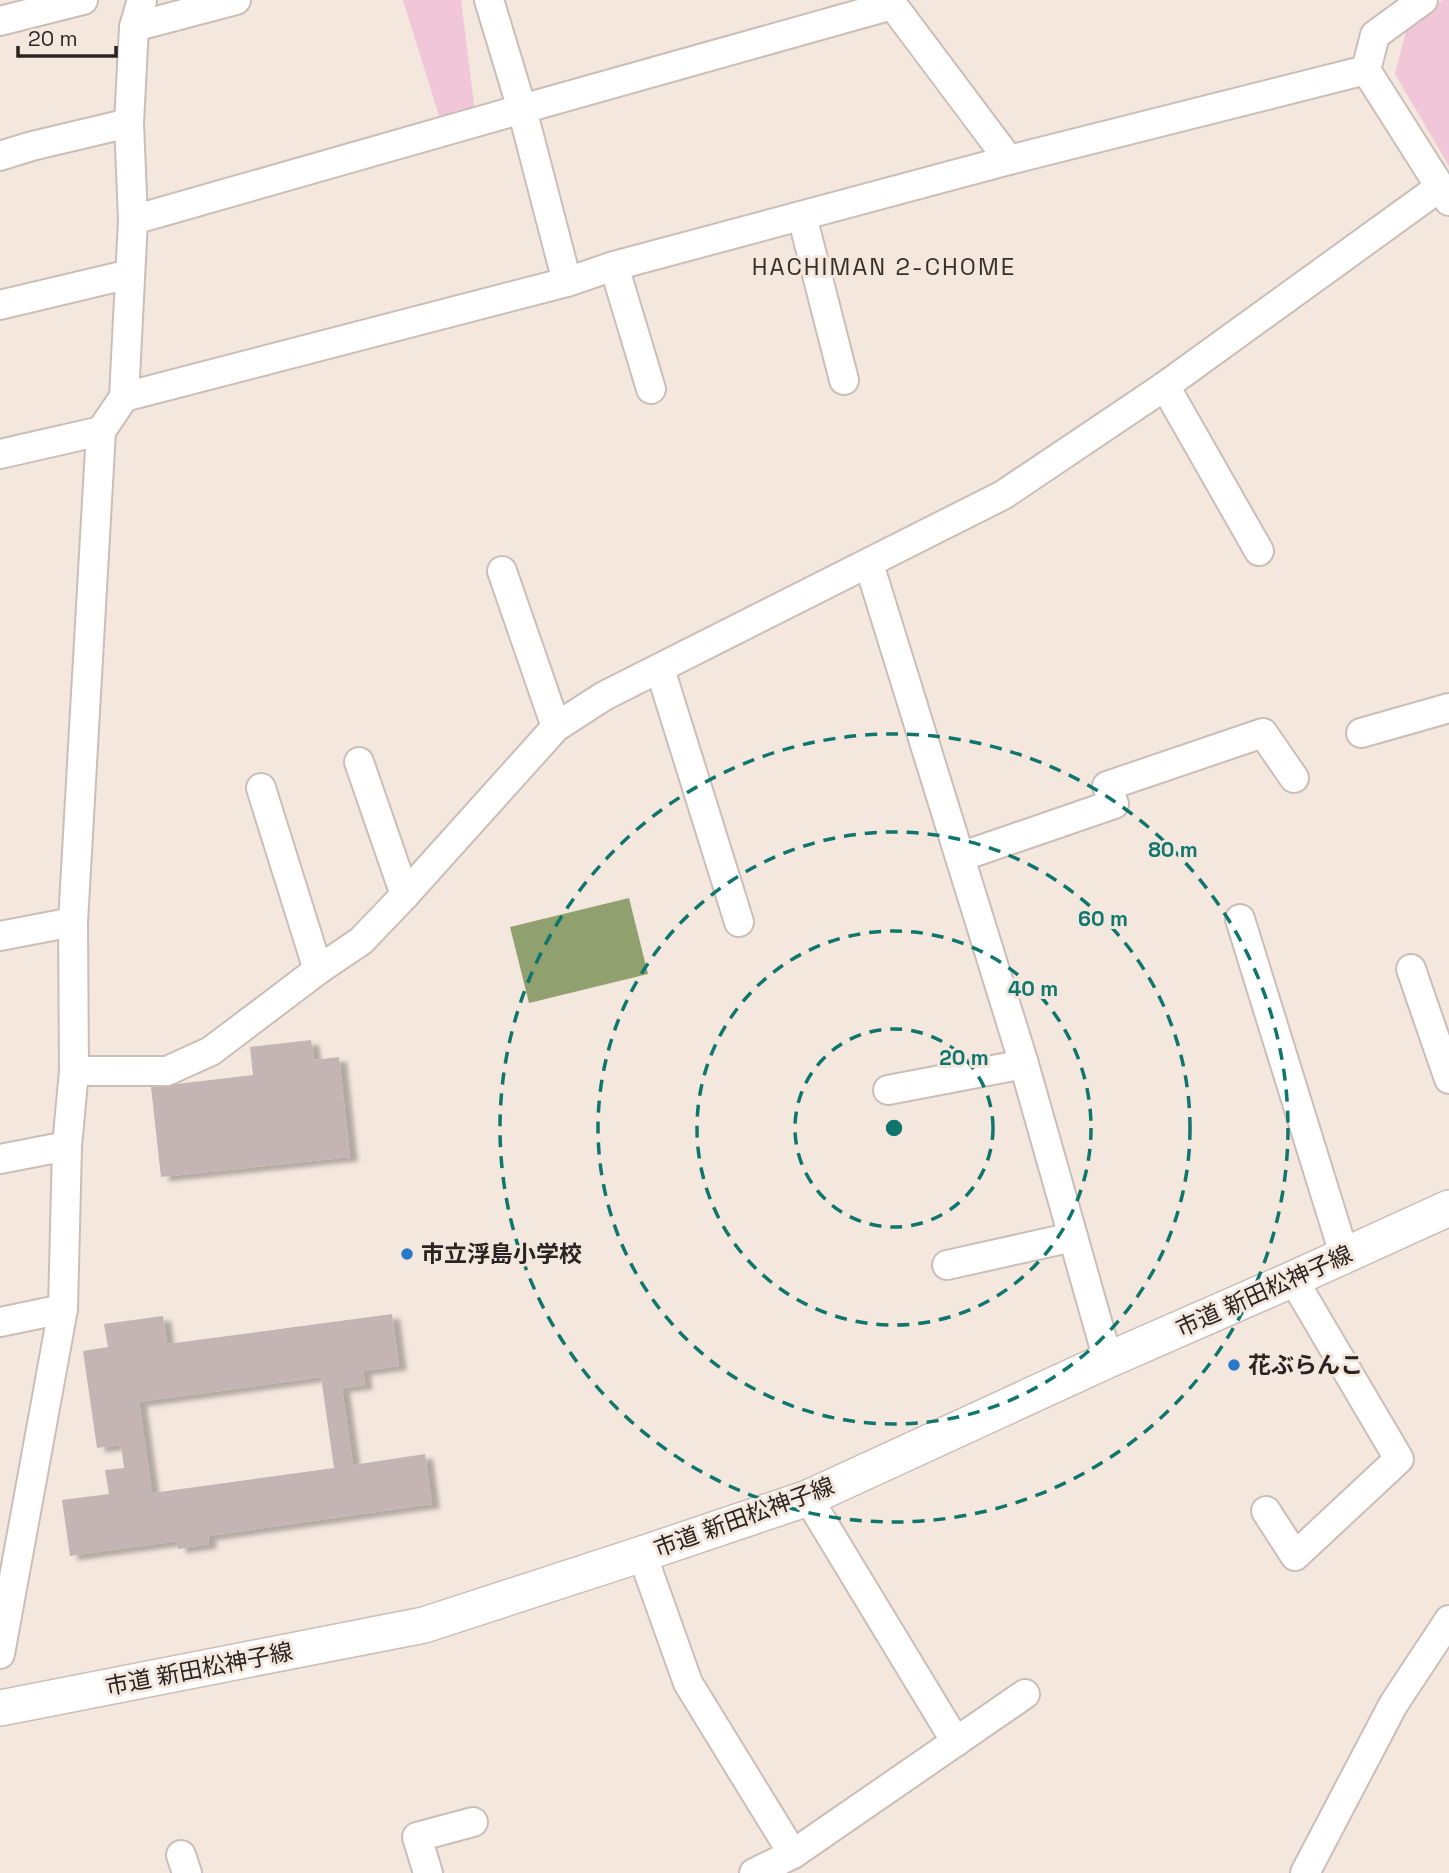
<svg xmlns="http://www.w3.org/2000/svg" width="1449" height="1873" viewBox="0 0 1449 1873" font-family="'Space Grotesk','Noto Sans JP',sans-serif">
  <defs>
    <filter id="shadow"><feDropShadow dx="8" dy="4.5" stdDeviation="2" flood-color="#0004"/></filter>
  </defs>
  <rect width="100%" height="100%" fill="#f4e7de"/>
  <g fill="#f2c6d9">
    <polygon points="403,0 461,0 475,112 441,122"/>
    <polygon points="1443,0 1449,0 1449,166 1395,74 1408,24"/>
  </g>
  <polygon fill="#90a06e" points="629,898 648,974 529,1003 510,927"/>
  <g fill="#c4b4b3" fill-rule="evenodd" filter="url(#shadow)">
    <polygon points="311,1040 314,1060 339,1057 350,1157 161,1177 151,1087 253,1075 250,1047"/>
    <path d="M 392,1314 L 399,1366 L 363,1371 L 365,1385 L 342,1388 L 353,1465 L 425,1454 L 432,1504 L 208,1536 L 209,1544 L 178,1549 L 177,1541 L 70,1556 L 62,1500 L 109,1494 L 105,1470 L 124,1468 L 121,1445 L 97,1448 L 83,1351 L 108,1347 L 104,1324 L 163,1316 L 167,1344 ZM 321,1377 L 334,1468 L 152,1493 L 139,1402 Z"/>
  </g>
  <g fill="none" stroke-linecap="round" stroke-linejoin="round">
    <g stroke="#cbbeb6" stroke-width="32">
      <g id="minor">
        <polyline points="0,21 83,0"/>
        <polyline points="134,27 236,0"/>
        <polyline points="1366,70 1375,35 1423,0"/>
        <polyline points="0,156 32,146 129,123"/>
        <polyline points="1009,160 1366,70 1449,201"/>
        <polyline points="802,216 844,380"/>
        <polyline points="133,220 522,109 489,0"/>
        <polyline points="614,266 651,389"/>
        <polyline points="567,282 522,109 892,5"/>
        <polyline points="0,305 130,274"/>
        <polyline points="1165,386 1259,551"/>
        <polyline points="124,397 567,282 614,266 1009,160 889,0"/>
        <polyline points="0,454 101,431"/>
        <polyline points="869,564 1024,1064 1108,1360"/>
        <polyline points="502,571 556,727"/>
        <polyline points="660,669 739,922"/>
        <polyline points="1361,733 1449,708"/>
        <polyline points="359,762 405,895"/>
        <polyline points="261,788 318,970"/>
        <polyline points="960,857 1114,804 1107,786 1263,733 1294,778"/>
        <polyline points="1240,919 1344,1254"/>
        <polyline points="0,936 73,922"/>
        <polyline points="1411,969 1449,1079"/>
        <polyline points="74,1071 167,1071 211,1051 318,970 361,941 405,895 556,727 604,696 1003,495 1165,386 1440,187"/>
        <polyline points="888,1090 1024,1064"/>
        <polyline points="0,1159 67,1146"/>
        <polyline points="947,1265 1073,1237"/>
        <polyline points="0,1322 63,1309"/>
        <polyline points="808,1498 956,1742"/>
        <polyline points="1266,1511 1295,1556 1399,1459 1293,1279"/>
        <polyline points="642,1554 688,1683 793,1854 754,1873"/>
        <polyline points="0,1654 63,1309 67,1146 74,1071 73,922 101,431 124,397 133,220 129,123 134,27 142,0"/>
        <polyline points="793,1854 1025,1694"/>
        <polyline points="181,1855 187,1873"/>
        <polyline points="428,1873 417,1837 473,1822"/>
        <polyline points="1305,1873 1393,1705 1449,1620"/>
      </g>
    </g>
    <g stroke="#cbbeb6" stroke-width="38">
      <polyline id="tertiary" points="0,1708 424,1625 642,1554 808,1498 1108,1360 1293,1279 1449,1208"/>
    </g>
    <use href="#minor" stroke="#fff" stroke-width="28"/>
    <use href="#tertiary" stroke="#fff" stroke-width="35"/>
  </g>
  <g fill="none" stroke="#0f766e" stroke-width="3.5" stroke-dasharray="12 9">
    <circle cx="894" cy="1128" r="99"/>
    <circle cx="894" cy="1128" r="197"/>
    <circle cx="894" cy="1128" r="296"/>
    <circle cx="894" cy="1128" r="394"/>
  </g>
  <g fill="#2a79c8" stroke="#f4e7de" stroke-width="2.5">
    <circle cx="407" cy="1254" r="7"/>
    <circle cx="1234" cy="1365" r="7"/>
  </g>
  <g text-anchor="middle" stroke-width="6" stroke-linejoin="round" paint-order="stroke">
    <g font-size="23" font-weight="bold" fill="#292421" stroke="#f4e7de" text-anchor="start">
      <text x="421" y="1262">市立浮島小学校</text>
      <text x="1248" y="1373">花ぶらんこ</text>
    </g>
    <g font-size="23" fill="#292421" stroke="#f4e7de">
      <text transform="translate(1264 1291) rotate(-24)" y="8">市道 新田松神子線</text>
      <text transform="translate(744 1517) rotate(-20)" y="8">市道 新田松神子線</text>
      <text transform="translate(199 1669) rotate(-11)" y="8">市道 新田松神子線</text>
    </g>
    <g font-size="24" letter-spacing="2" fill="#382f28" stroke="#f4e7de">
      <text x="884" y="275">HACHIMAN 2-CHOME</text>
    </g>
  </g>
  <circle cx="894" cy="1128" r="10" fill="#0f766e" stroke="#f4e7de" stroke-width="3.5"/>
  <g font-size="21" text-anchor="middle" font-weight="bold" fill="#0f766e" stroke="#f4e7de" stroke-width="6" stroke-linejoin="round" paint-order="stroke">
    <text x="1173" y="857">80 m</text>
    <text x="1103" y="926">60 m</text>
    <text x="1033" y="996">40 m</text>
    <text x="964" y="1065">20 m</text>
  </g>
  <path d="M18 46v10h98v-10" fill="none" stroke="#292421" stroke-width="3.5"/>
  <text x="28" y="46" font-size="21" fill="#292421" stroke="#f4e7de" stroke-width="5" paint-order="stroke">20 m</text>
</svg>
